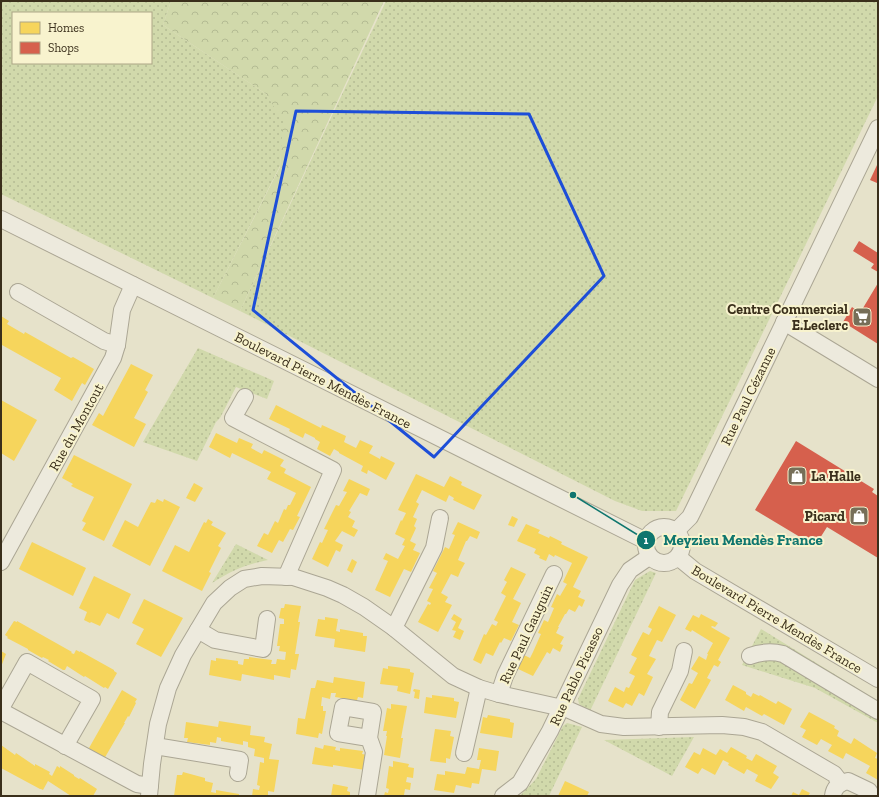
<svg xmlns="http://www.w3.org/2000/svg" width="879" height="797" viewBox="0 0 879 797" font-family="'Zilla Slab',serif">
  <defs>
    <pattern id="grass-dots" width="8" height="8" patternUnits="userSpaceOnUse"><rect width="8" height="8" fill="#d1d9ab"/><path d="M2 2h.1M6 6h.1" fill="none" stroke="#b4bb93" stroke-width="1.8" stroke-linecap="round"/></pattern>
    <pattern id="forest-crowns" width="20" height="18" patternUnits="userSpaceOnUse"><rect width="20" height="18" fill="#d1d9ab"/><path d="M2 6a3 3 0 1 1 6 0M12 15a3 3 0 1 1 6 0" fill="none" stroke="#b4bb93"/></pattern>
  </defs>
  <rect width="100%" height="100%" fill="#e6e2ca"/>
  <g fill="url(#grass-dots)" fill-rule="evenodd">
    <path d="M 1,1 L 171,1 L 163,25 L 266,94 L 284,121 L 280,166 L 213,298 L 1,194 ZM 13,13 L 151,13 L 151,63 L 13,63 Z"/>
    <polygon points="386,1 878,1 878,96 676,511 642,511 615,501 240,311"/>
    <polygon points="198,348 274,381 267,399 236,387 220,418 216,422 197,461 143,442"/>
    <path d="M 236,544 L 268,560 C 244,565 233,570 212,583 Z"/>
    <polygon points="650,571 656,573 590,711 579,704 578,699 635,580"/>
    <polygon points="761,629 878,701 878,723 815,688 742,665"/>
    <polygon points="567,723 582,727 549,796 520,796 536,779 563,726"/>
    <polygon points="694,737 672,776 604,740"/>
  </g>
  <polygon fill="url(#forest-crowns)" points="171,1 384,1 240,311 213,298 280,167 283,121 266,94 163,25"/>
  <g fill="#f6d55c">
    <polygon points="1,316 9,321 7,324 12,327 24,334 25,332 71,358 73,357 94,369 85,385 82,383 72,401 54,390 61,378 2,345 1,347"/>
    <polygon points="131,364 153,375 145,390 148,392 134,418 146,424 134,447 92,425 99,413 103,416"/>
    <polygon points="1,400 37,420 14,461 1,453"/>
    <polygon points="276,405 321,428 322,425 346,436 344,442 356,448 360,440 373,446 369,453 380,459 381,456 395,463 386,480 368,470 367,474 361,471 363,466 339,453 339,452 334,449 330,456 317,449 320,442 315,439 315,438 305,433 303,438 289,431 290,429 269,419"/>
    <polygon points="216,433 237,443 239,438 253,444 251,448 262,454 264,450 284,460 280,466 286,469 284,473 311,487 297,516 300,517 293,530 290,529 283,542 279,540 272,553 257,546 264,533 268,535 275,521 278,523 284,509 286,510 288,505 290,505 296,493 267,479 271,472 232,453 230,458 209,447"/>
    <polygon points="74,455 132,484 104,541 82,530 86,523 82,521 94,497 71,486 73,484 62,478"/>
    <polygon points="416,474 444,487 450,476 462,482 461,485 482,495 474,510 453,500 454,498 449,495 446,502 422,490 416,502 419,504 413,517 417,519 414,526 416,528 410,541 416,544 413,550 420,553 411,572 404,569 390,597 375,590 388,561 383,559 386,553 398,559 405,546 402,545 405,539 395,534 401,520 402,521 406,513 398,510"/>
    <polygon points="349,479 370,489 367,496 360,493 349,511 351,512 348,517 355,521 352,527 358,530 354,537 342,531 335,541 343,545 340,552 336,550 328,567 312,559 320,542 322,543 328,530 324,529 336,505 339,506 347,492 343,491"/>
    <polygon points="194,483 203,488 195,502 186,498"/>
    <polygon points="157,499 163,502 164,499 180,507 150,566 112,546 125,520 138,527 151,502 155,503"/>
    <polygon points="512,516 518,519 514,527 508,525"/>
    <polygon points="208,519 213,522 211,525 226,533 218,546 221,548 209,572 211,573 202,591 162,571 175,545 189,552 204,522 206,523"/>
    <polygon points="458,522 480,532 477,539 470,536 467,541 466,541 458,560 465,563 461,570 458,577 451,574 441,593 448,597 445,602 452,605 438,632 418,622 428,604 430,605 431,603 427,601 433,589 429,588 437,573 433,571 445,547 449,549 455,535 452,534"/>
    <polygon points="526,524 540,530 538,533 549,538 550,536 562,542 561,544 588,557 573,587 581,591 578,597 585,600 582,607 579,605 575,612 569,609 566,614 565,614 558,627 559,627 556,633 564,637 560,644 563,645 560,652 553,648 550,654 547,652 533,676 516,668 520,660 522,661 524,655 530,658 533,652 541,634 538,633 544,620 548,622 554,608 551,607 557,594 560,596 567,584 563,582 572,563 555,555 554,557 549,554 546,561 539,558 540,556 534,553 536,549 517,541"/>
    <polygon points="32,542 86,568 73,596 19,569"/>
    <polygon points="352,559 357,562 352,573 347,570"/>
    <polygon points="511,567 526,574 513,599 521,603 512,622 519,625 511,641 504,638 501,643 500,642 493,656 486,653 481,664 473,660 484,634 486,635 492,624 496,626 498,622 494,620 506,596 501,593 507,582 504,580"/>
    <polygon points="94,576 131,594 119,619 107,613 100,626 91,622 90,623 84,620 87,612 79,608"/>
    <polygon points="144,599 183,618 161,657 136,644 144,629 132,623"/>
    <polygon points="285,604 301,606 298,622 300,622 295,654 299,654 296,670 291,669 290,678 274,675 274,680 242,674 241,681 209,675 211,660 216,661 216,658 238,661 238,664 243,665 244,659 249,659 249,657 272,660 271,664 276,664 277,659 285,660 286,652 279,651 280,646 277,646 280,624 284,624 284,619 279,618 281,608 284,608"/>
    <polygon points="659,606 676,615 662,642 657,640 649,656 656,659 647,674 653,677 644,696 639,693 632,706 626,703 623,708 608,701 615,687 624,692 626,687 629,688 635,676 629,673 637,658 631,655 643,632 649,635 652,629 648,627"/>
    <polygon points="454,614 462,619 458,628 464,631 460,640 453,637 456,631 452,630 456,622 451,619"/>
    <polygon points="701,614 718,623 715,627 712,626 711,627 730,638 718,660 721,662 718,667 714,665 707,678 711,680 695,709 680,700 689,683 692,684 698,673 691,669 699,656 706,660 708,654 707,654 713,643 692,630 691,632 685,629 693,615 699,618"/>
    <polygon points="325,617 338,619 336,631 340,632 340,629 363,633 363,636 367,636 365,652 334,647 335,639 315,636 318,619 325,620"/>
    <polygon points="14,621 17,622 17,621 72,652 71,653 74,654 76,650 80,652 80,651 114,670 114,671 117,673 108,689 105,687 104,688 85,676 84,677 67,666 65,670 63,670 48,661 49,660 43,657 42,658 28,650 28,649 7,638 8,637 5,635"/>
    <polygon points="1,651 6,654 1,667"/>
    <polygon points="388,666 410,669 410,672 414,673 410,694 397,691 398,686 380,684 383,668 388,669"/>
    <polygon points="334,677 365,682 363,698 358,697 357,700 354,700 335,697 336,693 331,693 330,699 322,697 321,706 323,706 323,711 326,711 322,734 319,733 318,738 296,734 298,718 305,719 311,688 315,688 317,680 333,683"/>
    <polygon points="733,685 746,692 746,694 751,697 753,693 759,696 760,695 776,704 778,701 792,709 784,725 764,714 762,716 746,707 744,711 725,700"/>
    <polygon points="414,689 420,690 419,699 414,698 415,692 413,691"/>
    <polygon points="122,690 137,699 135,702 136,703 129,717 128,716 124,723 125,723 104,759 88,751 90,748 89,748"/>
    <polygon points="432,695 454,698 454,701 459,702 456,718 424,713 426,697 432,698"/>
    <polygon points="391,704 407,706 401,738 403,738 400,758 384,755 387,736 386,736 387,731 383,731 387,708 391,709"/>
    <polygon points="809,712 835,726 834,728 839,731 837,736 851,744 854,738 877,753 875,758 878,759 878,780 866,773 870,766 846,753 843,759 828,751 832,745 821,739 817,745 802,737 806,730 800,727"/>
    <polygon points="488,715 510,719 510,722 514,723 512,738 480,733 483,717 487,718"/>
    <polygon points="219,721 251,726 250,735 265,737 264,742 272,744 269,759 279,760 274,792 268,791 268,796 252,796 253,789 259,790 260,786 257,785 260,762 264,763 264,758 254,756 255,749 248,747 248,742 243,741 243,745 221,741 221,738 217,737 216,743 210,742 210,745 187,742 188,738 184,738 186,722 218,727"/>
    <polygon points="435,729 451,731 450,736 454,737 450,759 446,758 446,763 430,761"/>
    <polygon points="1,745 15,755 16,753 35,766 35,764 50,772 49,774 52,776 57,766 60,768 60,766 74,775 74,776 79,779 80,778 97,789 93,796 71,796 48,781 43,790 41,789 40,789 1,768"/>
    <polygon points="324,745 336,747 335,750 340,751 340,748 363,751 362,754 367,755 365,770 333,765 333,767 312,764 315,747 323,749"/>
    <polygon points="731,747 747,756 746,758 752,761 756,754 777,766 773,773 779,777 771,789 755,781 758,775 747,769 744,774 728,765 729,763 723,760 715,775 702,768 698,774 685,767 694,752 700,755 703,748 716,755 720,749 727,753"/>
    <polygon points="479,748 499,751 496,771 482,769 479,784 472,783 471,788 456,785 454,793 434,790 437,774 445,775 445,771 465,774 467,767 479,769 481,760 477,760"/>
    <polygon points="393,761 409,764 408,767 414,768 413,778 407,777 406,782 411,783 410,790 405,789 404,795 384,796 385,792 388,793 389,789 386,788 389,766 393,767"/>
    <polygon points="183,772 205,778 205,781 213,783 211,792 216,793 216,790 239,794 239,796 190,796 190,792 190,796 174,796 177,775 182,775"/>
    <polygon points="565,781 589,792 587,796 558,796"/>
    <polygon points="333,784 348,787 347,791 350,792 350,796 331,796"/>
    <polygon points="802,789 810,793 808,796 791,796 793,792 799,795"/>
  </g>
  <g fill="#d6604d">
    <polygon points="878,163 878,181 877,183 870,180"/>
    <polygon points="859,241 878,253 878,272 871,268 874,264 853,251"/>
    <polygon points="878,283 878,344 843,322 852,307 860,313"/>
    <polygon points="796,441 874,489 872,492 878,496 878,558 827,527 815,546 755,510"/>
  </g>
  <g fill="none" stroke-linecap="round" stroke-linejoin="round">
    <g stroke="#aba694" stroke-width="18">
      <g id="minor">
        <polyline points="1,219 646,541"/>
        <polyline points="18,292 104,341 117,345"/>
        <polyline points="784,322 878,379"/>
        <polyline points="245,397 233,418 333,470 286,577"/>
        <circle cx="664" cy="545" r="18"/>
        <polyline points="676,531 690,517 694,509 878,128"/>
        <polyline points="678,557 695,571 878,679"/>
        <polyline points="1,562 113,358 117,345 122,310 133,285"/>
        <polyline points="394,628 434,548 440,518"/>
        <polyline points="198,630 215,640 263,649 267,619"/>
        <path d="M 750,656 C 761,652 771,651 783,654 L 878,711"/>
        <polyline points="499,694 505,676 554,574"/>
        <polyline points="1,708 27,662 92,699 65,746"/>
        <polyline points="1,711 137,784 150,786"/>
        <polyline points="659,727 660,712 680,671 684,651"/>
        <polyline points="155,746 240,760 238,773"/>
        <polyline points="464,753 479,688"/>
        <polyline points="149,796 152,764 158,724 168,688 183,655 214,603 230,588 244,579 262,576 293,577 327,588 343,595 364,607 394,628 453,676 479,688 499,694 567,709 601,724 624,727 722,725 744,727 762,732 834,774 841,783"/>
        <polyline points="367,796 374,752 369,738 373,712 343,707 338,733 369,738"/>
        <polyline points="503,796 520,783 550,731 620,585 630,570 649,557"/>
        <path d="M 833,796 C 834,787 839,783 848,781 L 869,791 L 872,796"/>
      </g>
    </g>
    <use href="#minor" stroke="#edeadd" stroke-width="16"/>
  </g>
  <path fill="none" stroke="#1d4ed8" stroke-width="3" stroke-linejoin="round" d="M 296,111 L 529,114 L 604,276 L 434,457 L 253,310 Z"/>
  <defs>
    <g id="supermarket-square" transform="scale(1)"><rect x="-9" y="-9" width="18" height="18" rx="4" fill="#766e58" stroke="#f8f3ce"/><path d="M-6-5.5h2.5l.6 2H6L4.5 2H-2.5L-4.4-4H-6ZM-1.5 3.2a1.3 1.3 0 1 0 .1 0ZM3 3.2a1.3 1.3 0 1 0 .1 0Z" fill="#fff"/></g>
    <g id="shop-square" transform="scale(1)"><rect x="-9" y="-9" width="18" height="18" rx="4" fill="#766e58" stroke="#f8f3ce"/><path d="M-5-2.5h2.3a2.7 3.5 0 0 1 5.4 0H5L5.5 6h-11ZM-1.5-2.5h3a1.5 2.3 0 0 0-3 0Z" fill="#fff"/></g>
  </defs>
  <g fill-rule="evenodd">
    <use href="#supermarket-square" x="862" y="317"/>
    <use href="#shop-square" x="797" y="476"/>
    <use href="#shop-square" x="859" y="516"/>
  </g>
  <g text-anchor="middle" stroke-width="4" stroke-linejoin="round" paint-order="stroke">
    <g font-size="14" font-weight="bold" fill="#3a2f1b" stroke="#f8f3ce" text-anchor="end">
      <text x="848" y="314">Centre Commercial<tspan x="848" dy="16">E.Leclerc</tspan></text>
      <text x="811" y="481" text-anchor="start">La Halle</text>
      <text x="845" y="521">Picard</text>
    </g>
    <g font-size="14" fill="#3a2f1b" stroke="#f8f3ce">
      <text transform="translate(323 380) rotate(27)" y="5">Boulevard Pierre Mendès France</text>
      <text transform="translate(748 396) rotate(-64)" y="5">Rue Paul Cézanne</text>
      <text transform="translate(76 427) rotate(-61)" y="5">Rue du Montout</text>
      <text transform="translate(777 619) rotate(31)" y="5">Boulevard Pierre Mendès France</text>
      <text transform="translate(526 634) rotate(-65)" y="5">Rue Paul Gauguin</text>
      <text transform="translate(576 676) rotate(-65)" y="5">Rue Pablo Picasso</text>
    </g>
  </g>
  <path fill="none" stroke="#0f766e" stroke-width="1.5" d="M573 495L646 540"/>
  <g fill="#0f766e" stroke="#f8f3ce" stroke-width="1.5">
    <circle cx="573" cy="495" r="4"/>
    <circle cx="646" cy="540" r="10"/>
  </g>
  <g font-size="12" text-anchor="middle" font-weight="bold" fill="#fff">
    <text x="646" y="544">1</text>
  </g>
  <g font-size="15" text-anchor="middle" font-weight="bold" fill="#0f766e" stroke="#f8f3ce" stroke-width="4" stroke-linejoin="round" paint-order="stroke">
    <text x="743" y="545">Meyzieu Mendès France</text>
  </g>
  <rect width="879" height="797" fill="none" stroke="#3a2f1b" stroke-width="4"/>
  <rect x="12" y="12" width="140" height="52" fill="#f8f3ce" stroke="#aca586"/>
  <rect x="20" y="22" width="20" height="12" fill="#f6d55c" stroke="#aca586"/>
  <text x="48" y="32" font-size="12" fill="#3a2f1b">Homes</text>
  <rect x="20" y="42" width="20" height="12" fill="#d6604d" stroke="#aca586"/>
  <text x="48" y="52" font-size="12" fill="#3a2f1b">Shops</text>
</svg>
